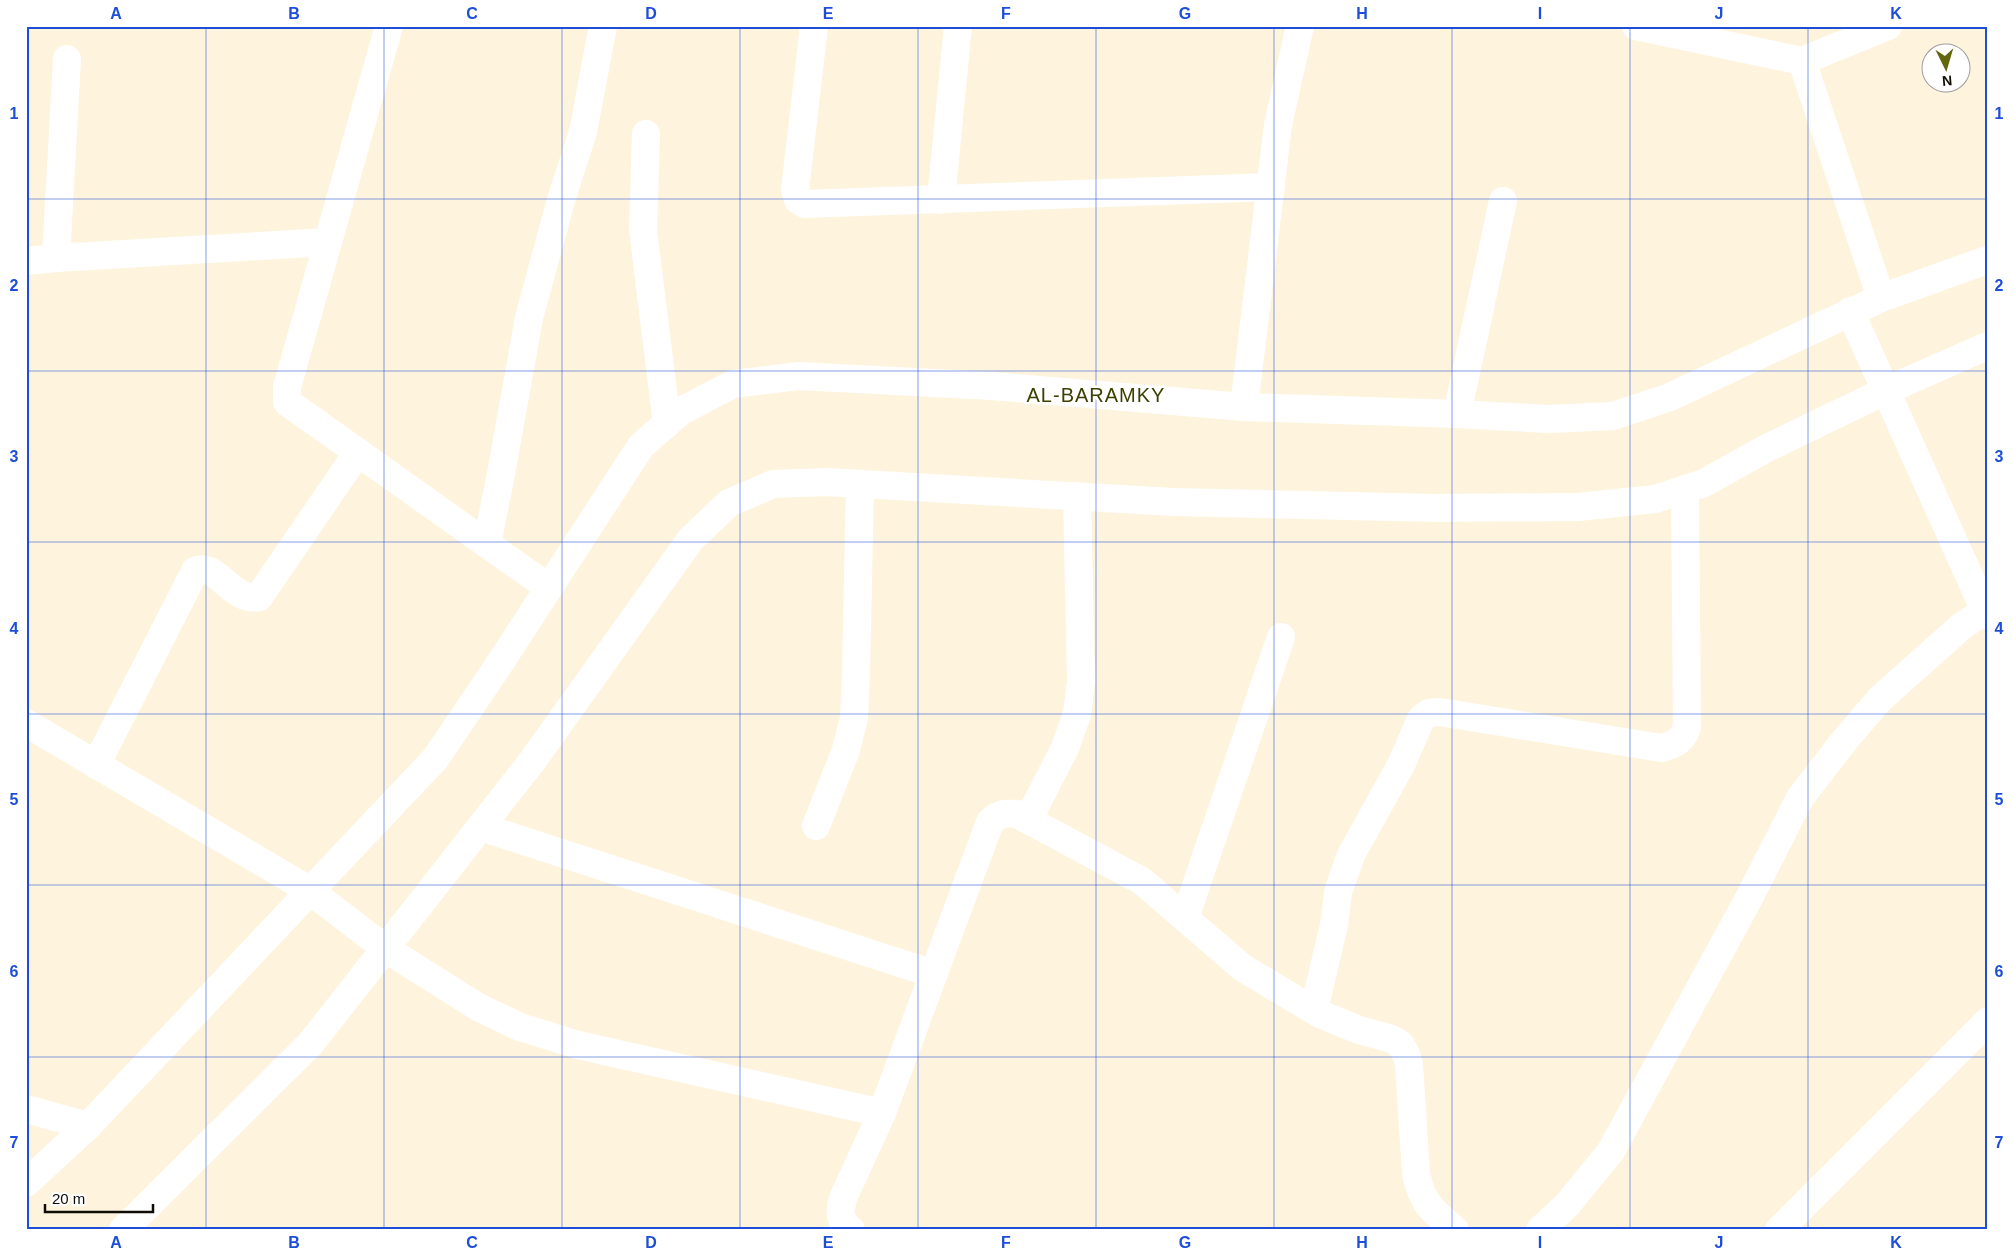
<svg xmlns="http://www.w3.org/2000/svg" width="2013" height="1256" viewBox="0 0 2013 1256" font-family="Arial,sans-serif">
  <rect width="100%" height="100%" fill="#fef4de"/>
  <g fill="none" stroke-linecap="round" stroke-linejoin="round">
    <g stroke="#fff" stroke-width="28">
      <polyline points="389,26 291,373 287,387 287,402 549,588"/>
      <polyline points="814,26 795,190 798,200 805,204 1271,187"/>
      <polyline points="1636,26 1802,61 1888,26"/>
      <polyline points="1802,61 1881,298"/>
      <polyline points="646,134 643,230 667,424"/>
      <polyline points="941,200 958,26"/>
      <polyline points="56,258 67,59"/>
      <polyline points="26,261 56,258 328,242"/>
      <polyline points="1850,311 1985,611"/>
      <polyline points="1244,407 1278,125 1300,26"/>
      <polyline points="1457,414 1503,201"/>
      <polyline points="487,544 501,474 529,318 561,200 583,132 603,26"/>
      <polyline points="26,723 309,890 386,949 478,1007 520,1027 578,1045 882,1113"/>
      <path d="M 96,765 L 195,571 C 216,560 232,603 259,597 L 358,452"/>
      <polyline points="1028,820 1065,748 1077,714 1081,681 1077,496"/>
      <polyline points="816,826 846,750 854,718 856,673 860,484"/>
      <polyline points="481,827 934,974"/>
      <polyline points="1185,918 1281,637"/>
      <path d="M 1314,1010 L 1334,925 L 1338,892 L 1351,855 L 1401,765 L 1421,719 L 1429,713 L 1440,712 L 1661,748 C 1675,744 1683,741 1687,727 L 1685,489"/>
      <polyline points="26,1109 88,1126"/>
      <polyline points="26,1183 88,1126 435,759 500,663 641,446 681,411 733,384 799,376 992,386 1244,407 1457,414 1549,419 1613,416 1670,397 1881,298 1987,260"/>
      <polyline points="123,1230 311,1043 533,760 691,539 729,503 773,484 827,482 1173,502 1436,508 1578,507 1655,499 1704,483 1767,448 1885,391 1987,346"/>
      <path d="M 851,1230 C 838,1221 839,1210 844,1196 L 882,1113 L 990,822 C 999,813 1006,813 1017,814 L 1142,881 L 1243,968 L 1320,1014 L 1359,1030 L 1392,1039 L 1400,1044 L 1406,1054 L 1409,1064 L 1416,1174 C 1423,1205 1432,1210 1455,1230"/>
      <polyline points="1540,1230 1567,1205 1611,1151 1748,900 1800,798 1844,741 1880,699 1963,625 1987,610"/>
    </g>
    <polyline stroke="#fff" stroke-width="28" points="1779,1230 1987,1022"/>
  </g>
  <path fill="none" stroke="#1d4ed8" stroke-width="1" stroke-opacity="0.55" d="M 206,26 L 206,1230M 384,26 L 384,1230M 562,26 L 562,1230M 740,26 L 740,1230M 918,26 L 918,1230M 1096,26 L 1096,1230M 1274,26 L 1274,1230M 1452,26 L 1452,1230M 1630,26 L 1630,1230M 1808,26 L 1808,1230M 26,199 L 1987,199M 26,371 L 1987,371M 26,542 L 1987,542M 26,714 L 1987,714M 26,885 L 1987,885M 26,1057 L 1987,1057"/>
  <g text-anchor="middle" stroke-width="5" stroke-linejoin="round" paint-order="stroke">
    <g font-size="20" letter-spacing="1" fill="#3c4000" stroke="#fff">
      <text x="1096" y="402">AL-BARAMKY</text>
    </g>
  </g>
  <rect width="2013" height="1256" fill="none" stroke="#ffffff" stroke-width="55"/>
  <g transform="translate(1946 68) rotate(175)"><circle r="24" fill="#ffffff" stroke="#9f9e9b"/>
  <path d="M0-4L9 19L0 12L-9 19Z" fill="#63690b"/>
  <text y="-8" font-size="14" font-weight="bold" text-anchor="middle" fill="#100d06">N</text>
  </g>
  <path d="M45 1204v8h108v-8" fill="none" stroke="#100d06" stroke-width="2.5"/>
  <text x="52" y="1204" font-size="15" fill="#100d06" stroke="#ffffff" stroke-width="4" paint-order="stroke">20 m</text>
  <rect x="28" y="28" width="1958" height="1200" fill="none" stroke="#1d4ed8" stroke-width="2"/>
  <g font-size="16" text-anchor="middle" font-weight="bold" fill="#1d4ed8">
    <text x="116" y="19">A</text>
    <text x="294" y="19">B</text>
    <text x="472" y="19">C</text>
    <text x="651" y="19">D</text>
    <text x="828" y="19">E</text>
    <text x="1006" y="19">F</text>
    <text x="1185" y="19">G</text>
    <text x="1362" y="19">H</text>
    <text x="1540" y="19">I</text>
    <text x="1719" y="19">J</text>
    <text x="1896" y="19">K</text>
    <text x="14" y="119">1</text>
    <text x="1999" y="119">1</text>
    <text x="14" y="291">2</text>
    <text x="1999" y="291">2</text>
    <text x="14" y="462">3</text>
    <text x="1999" y="462">3</text>
    <text x="14" y="634">4</text>
    <text x="1999" y="634">4</text>
    <text x="14" y="805">5</text>
    <text x="1999" y="805">5</text>
    <text x="14" y="977">6</text>
    <text x="1999" y="977">6</text>
    <text x="14" y="1148">7</text>
    <text x="1999" y="1148">7</text>
    <text x="116" y="1248">A</text>
    <text x="294" y="1248">B</text>
    <text x="472" y="1248">C</text>
    <text x="651" y="1248">D</text>
    <text x="828" y="1248">E</text>
    <text x="1006" y="1248">F</text>
    <text x="1185" y="1248">G</text>
    <text x="1362" y="1248">H</text>
    <text x="1540" y="1248">I</text>
    <text x="1719" y="1248">J</text>
    <text x="1896" y="1248">K</text>
  </g>
</svg>
